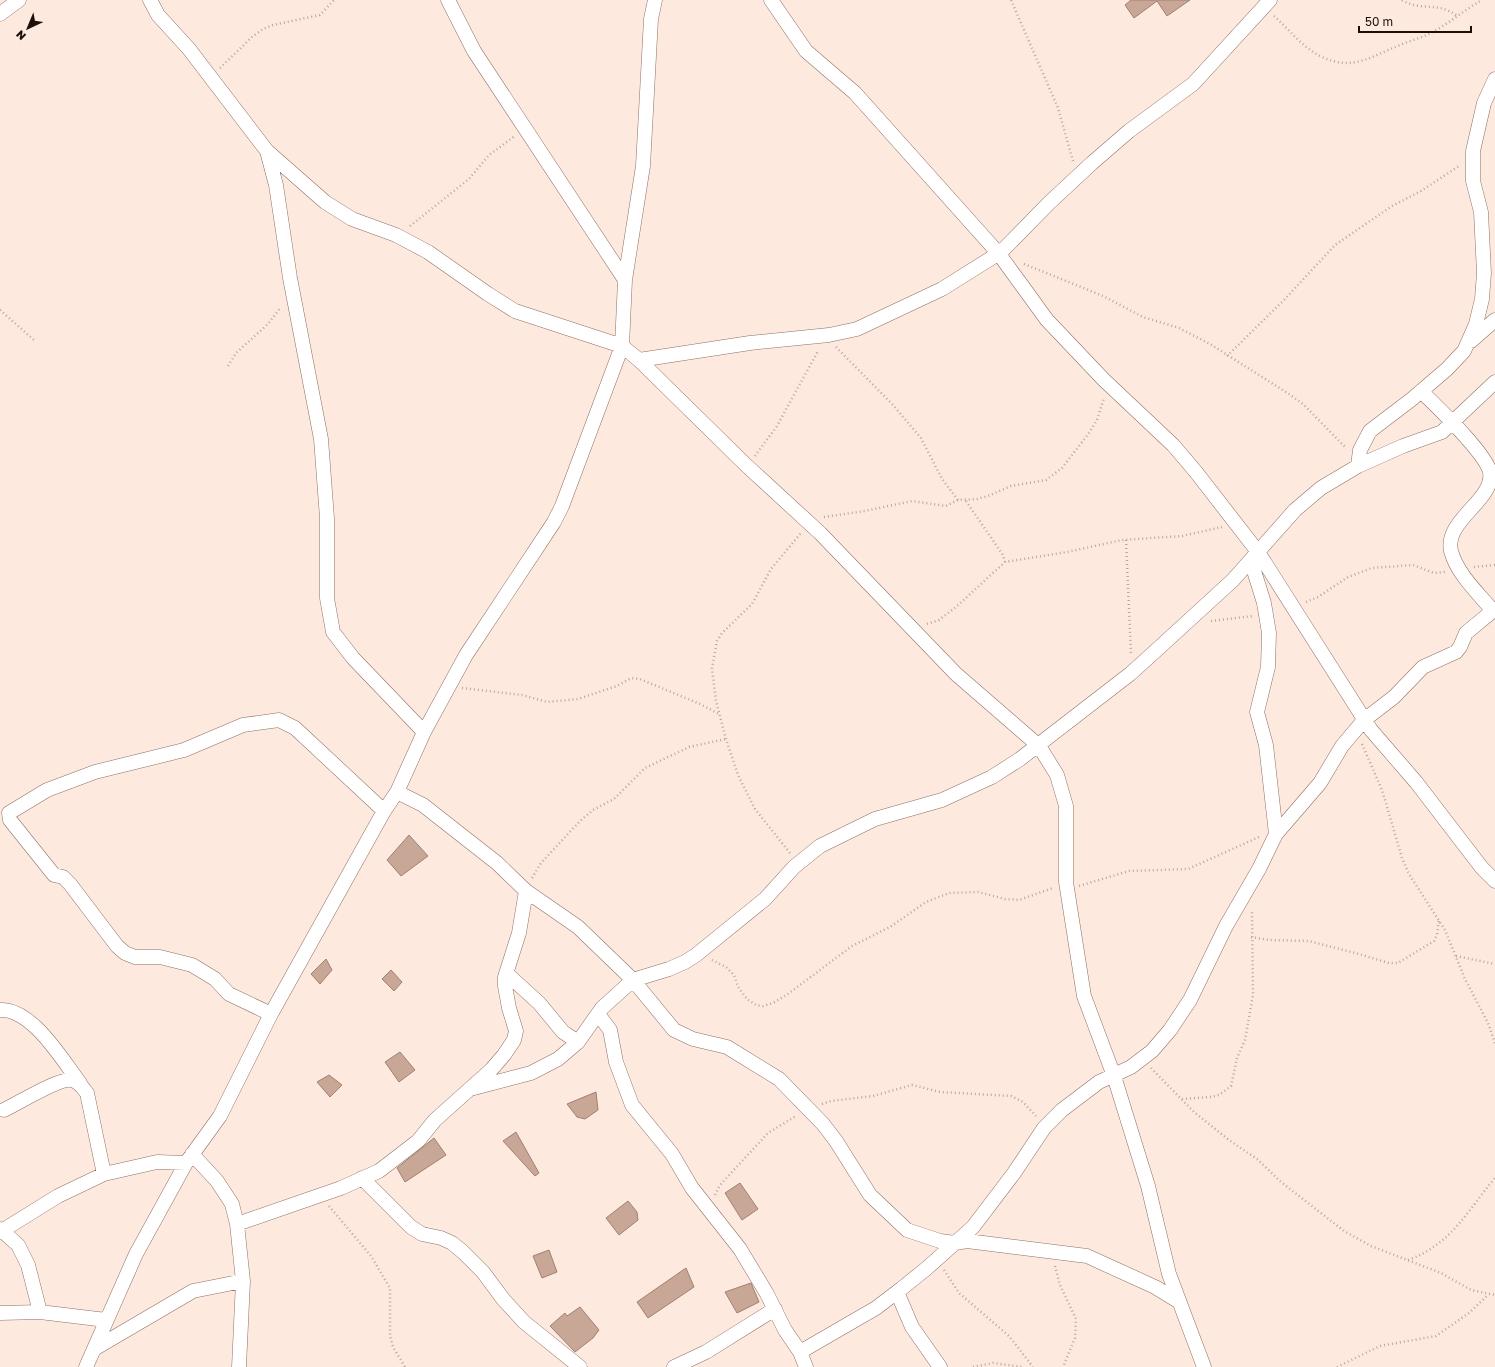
<svg xmlns="http://www.w3.org/2000/svg" width="1495" height="1367" viewBox="0 0 1495 1367" font-family="'Golos Text',sans-serif">
  <rect width="100%" height="100%" fill="#fee9df"/>
  <path fill="#c8a797" stroke="#a08072" d="M1131,0H1190L1167,16L1157,1L1134,18L1125,5Z
    M409,835L428,856L401,876L387,860Z
    M326,959L332,970L320,984L311,974Z
    M391,970L402,982L394,991L382,979Z
    M400,1052L415,1070L399,1082L385,1062Z
    M329,1075L342,1085L330,1097L317,1082Z
    M596,1092L598,1110L585,1119L577,1117L567,1104Z
    M516,1132L539,1173L535,1176L503,1141Z
    M434,1138L446,1155L405,1182L397,1168Z
    M740,1183L758,1209L742,1220L725,1193Z
    M628,1201L637,1212L638,1220L619,1235L606,1218Z
    M549,1250L557,1272L542,1278L533,1256Z
    M686,1268L694,1287L648,1318L637,1302Z
    M751,1283L759,1302L737,1313L725,1292Z
    M580,1307L599,1330L593,1338L575,1352L550,1326L565,1313L567,1316Z"/>
  <g fill="none" stroke-linecap="round" stroke-linejoin="round">
    <defs>
      <path id="street" d="M150,0L158,15L189,49L267,151L325,202L352,219L396,235L428,252L488,294L515,311L622,346L639,360L747,466L820,533L956,674L1039,746L1057,775L1066,806V882L1084,996L1114,1076L1148,1186L1169,1274L1204,1367
        M448,0L474,51L625,280
        M771,0L806,51L855,93L999,254L1047,320L1104,380L1173,445L1196,472L1258,552L1371,730L1416,782L1482,868L1495,881
        M0,14L19,0
        M267,151L276,185L290,278L321,439L327,518V598L333,632L353,658L424,732
        M1471,341L1495,320
        M639,360L750,343L829,335L857,329L942,289L1001,252L1049,203L1092,163L1129,131L1193,84L1270,0
        M1421,391C1437,407 1485,452 1490,472C1495,500 1444,520 1451,551C1457,574 1479,594 1493,611
        M1358,466L1360,450L1370,431L1412,399L1447,369L1464,351L1476,324L1482,299L1484,273L1481,212L1473,181V151L1484,103L1495,79
        M1251,561L1264,603L1269,633L1268,667L1257,712L1266,745L1276,834
        M397,792L423,805L497,863L526,891L578,927L633,980L674,1030L693,1039L727,1047L779,1079L823,1124L836,1141L870,1195L907,1230L940,1241L955,1243L967,1241L1087,1256L1155,1287L1178,1301
        M506,973L539,1003L563,1032L578,1042
        M0,1010C32,1008 63,1061 80,1083
        M271,1014L229,994L215,979L192,965L160,957H135L125,953L117,946L70,884L63,877L54,875L10,820L9,813L47,790L95,772L184,750L243,725L279,720L295,728L384,811
        M598,1014L610,1030L616,1062L632,1105L672,1154L692,1188L740,1249L767,1294L785,1330L800,1352L806,1367
        M470,1089L531,1073L558,1059L578,1042L602,1008L633,980L669,969L685,962L696,955L765,899L794,867L820,846L875,819L942,800L992,777L1020,759L1130,674L1150,656L1233,580L1295,510L1321,488L1358,466L1403,446L1442,432L1495,382
        M4,1110C17,1104 59,1078 71,1080C79,1081 82,1087 87,1093L104,1174
        M192,1154L217,1181L232,1204L237,1224L243,1281L239,1367
        M362,1178L411,1227L422,1234L441,1238L452,1243L463,1252L483,1272L503,1299L524,1322L580,1367
        M237,1224L341,1188L379,1171L418,1141L435,1120L491,1070L504,1055L514,1040L516,1031L509,1008L505,986V977L519,933L526,891
        M0,1229L18,1245L28,1265L40,1312
        M0,1232L58,1196L104,1174L157,1162L186,1163
        M897,1292L912,1327L940,1367
        M0,1313L40,1312L106,1320
        M94,1349L193,1291L243,1281
        M800,1352L876,1308L901,1289L927,1268L973,1227L1014,1173L1044,1128L1062,1110L1099,1082L1131,1067L1152,1051L1170,1030L1190,1000L1226,926L1259,869L1276,834L1320,783L1342,746L1364,720L1394,697L1423,667L1456,652L1460,647L1466,633L1495,609
        M86,1367L136,1254L186,1163L220,1116L271,1014L384,811L397,792L424,732L466,655L554,522L562,506L622,346L625,280L643,166L651,19L655,0
        M674,1367L706,1352L775,1309"/>
    </defs>
    <use href="#street" stroke="#8f7062" stroke-width="15"/>
    <path stroke="#b9a79e" stroke-width="2.5" stroke-dasharray="1 3" stroke-linecap="butt" d="M1011,0L1058,108L1073,161
      M1402,0C1421,12 1439,1 1457,16
      M1274,16C1289,29 1302,47 1320,56C1352,72 1370,57 1400,45C1412,40 1425,37 1436,30C1452,21 1466,9 1482,0
      M220,68L252,37L263,29L273,25L320,15L334,0
      M410,226L469,179L489,155L515,136
      M1024,264L1103,296L1143,317L1179,328L1210,344L1289,394L1303,404L1346,448
      M0,310L34,340
      M836,347L893,405L921,438L942,479L958,500
      M1227,356L1284,300L1335,245L1392,206L1421,191L1459,166
      M228,366L236,353L268,324L281,307
      M755,456L777,426L818,351
      M966,501L1003,555L1005,562
      M824,517L865,511L912,501L946,506L958,500L977,499L988,496L1011,486L1046,480L1062,468L1089,433L1097,420L1104,398
      M1126,540L1131,654
      M1474,567L1495,565
      M1306,602L1318,597L1348,577L1372,568L1413,565L1434,573L1445,572
      M1211,621L1253,616
      M927,624L939,620L956,607L1005,562L1067,552L1122,540L1182,536L1222,527
      M462,688L522,695L547,702L557,701L578,699L617,686L631,678L640,679L700,704L719,714
      M1362,744L1382,790L1402,858L1409,874L1445,930L1465,979L1488,1023L1495,1043
      M790,853L755,809L738,775L726,739L716,701L712,668L717,641L722,633L752,604L771,569L801,533
      M532,878L541,863L580,821L593,810L614,799L645,768L689,747L726,739
      M1079,886L1129,871L1188,869L1259,837
      M1251,937L1269,940L1309,941L1359,954L1389,963H1398L1434,941L1437,935L1439,919
      M1456,956L1495,964
      M712,960L726,967L734,975L738,987L747,999L756,1005L763,1006L773,1003L788,994L852,946L890,927L926,902L949,893L978,892L1005,899L1019,900L1053,888
      M1151,1068L1194,1112L1229,1140L1257,1159L1281,1182L1344,1231L1371,1246L1441,1273L1471,1290L1495,1295
      M1182,1099L1211,1097L1219,1095L1231,1086L1237,1058L1245,1040L1253,995L1252,911
      M822,1104L831,1101L873,1096L912,1085L940,1092L1011,1096L1023,1102L1036,1116
      M715,1195L720,1185L768,1133L796,1116
      M329,1206L371,1256L390,1288V1336L393,1347L405,1367
      M1408,1260C1452,1244 1467,1211 1495,1178
      M1055,1266L1060,1285L1076,1319L1075,1338L1063,1367
      M944,1270L959,1293L1009,1336L1033,1367
      M973,1367L993,1363L1023,1367
      M1337,1367L1380,1346L1436,1336L1469,1313L1488,1295"/>
    <use href="#street" stroke="#fff" stroke-width="14"/>
  </g>
  <g transform="translate(28 28) rotate(224)" stroke="#fee9df" stroke-width="3" paint-order="stroke">
  <path d="M0-3L7 15L0 10L-7 15Z" fill="#1b0f0a"/>
  <text y="-6" font-size="11" font-weight="bold" text-anchor="middle" fill="#1b0f0a">N</text>
  </g>
  <path d="M1359 26v6h112v-6" fill="none" stroke="#1b0f0a" stroke-width="2"/>
  <text x="1365" y="26" font-size="12" fill="#1b0f0a" stroke="#fee9df" stroke-width="3" paint-order="stroke">50 m</text>
</svg>
